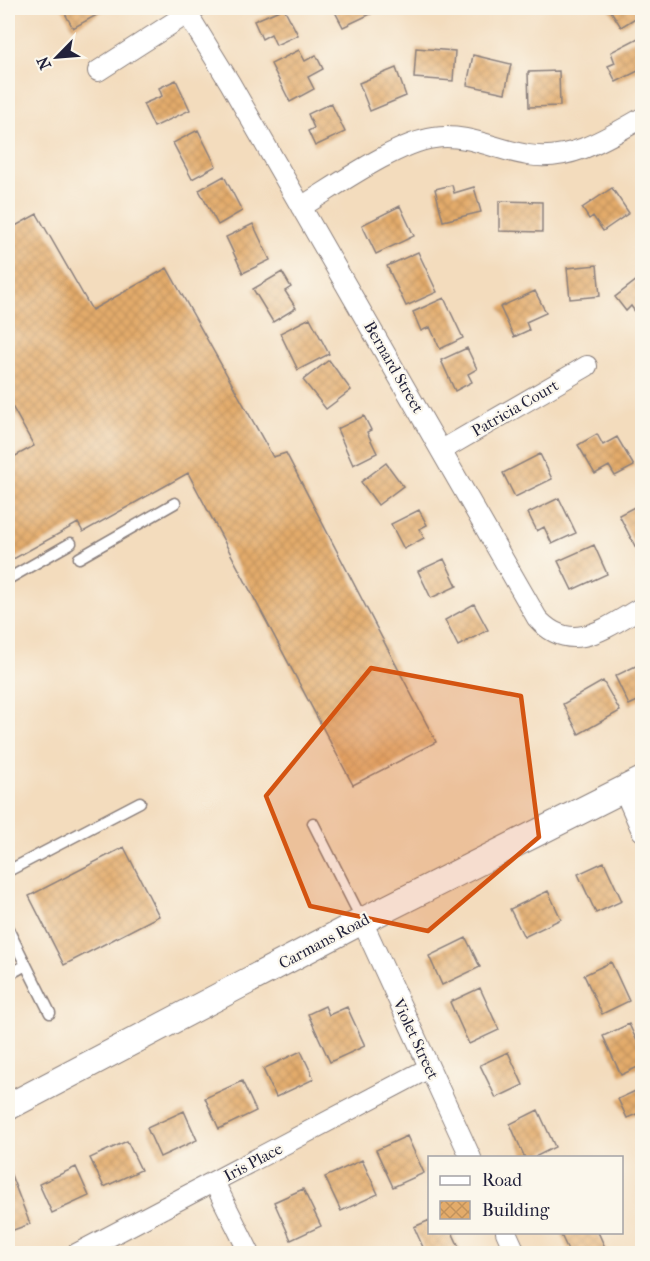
<svg xmlns="http://www.w3.org/2000/svg" width="650" height="1261" viewBox="0 0 650 1261" font-family="'IM FELL French Canon',serif">
  <defs>
    <pattern id="building-cross-hatch" width="8" height="8" patternUnits="userSpaceOnUse" patternTransform="scale(1.5)"><rect width="8" height="8" fill="#e3ab6a"/><path d="M0 0l8 8M0 8l8-8" fill="none" stroke="#c2935d"/></pattern>
  </defs>
  <rect width="100%" height="100%" fill="#fbf7ec"/>
  <filter id="ink" filterUnits="userSpaceOnUse"><feTurbulence type="fractalNoise" baseFrequency=".0167" numOctaves="2"/><feDisplacementMap in="SourceGraphic" scale="12" xChannelSelector="R" yChannelSelector="G"/><feConvolveMatrix kernelMatrix="1 2 1 2 8 2 1 2 1" color-interpolation-filters="sRGB"/></filter>
  <filter id="wash" filterUnits="userSpaceOnUse"><feTurbulence type="fractalNoise" baseFrequency=".008" numOctaves="4" result="noise"/><feDisplacementMap in="SourceGraphic" scale="24" xChannelSelector="R" yChannelSelector="G"/><feGaussianBlur stdDeviation="1.35" result="paint"/><feColorMatrix in="noise" values="0 0 0 0 0 0 0 0 0 0 0 0 0 0 0 0 0 1.4 0 .05"/><feComposite in="paint" operator="in"/></filter>
  <g filter="url(#wash)">
    <rect width="100%" height="100%" fill="#f3dcbd"/>
    <g id="blocks">
      <path fill="url(#building-cross-hatch)" d="M62,8H103L104,11L73,28Z
        M284,8L298,35L276,45L271,34L262,39L254,21Z
        M333,8H375L377,11L343,27Z
        M609,8H639L642,14L621,27Z
        M642,36V69L616,82L608,66L615,63L611,52Z
        M416,48L455,51L453,81L414,78Z
        M299,50L305,61L316,55L323,69L308,77L314,89L290,102L271,64Z
        M473,55L511,64L505,93L467,85Z
        M396,68L406,96L370,111L359,83Z
        M559,71L560,106L529,107L528,72Z
        M176,80L190,110L154,127L143,104L162,96L159,88Z
        M331,103L345,132L315,146L308,131L314,128L308,114Z
        M198,130L216,166L192,179L173,143Z
        M224,176L242,211L218,225L199,190Z
        M452,185L454,193L474,187L481,212L443,221L435,189Z
        M612,188L629,213L603,231L593,216L589,219L582,208Z
        M499,201L542,202V232L499,231Z
        M400,206L414,236L376,254L362,225Z
        M37,214L92,310L167,268L273,457L286,453L436,742L353,785L188,473L83,532L78,523L8,562V460L34,446L8,399V225L10,229Z
        M253,224L270,260L243,273L226,237Z
        M418,252L437,292L406,306L387,266Z
        M597,265L600,296L570,299L567,268Z
        M282,272L291,287L285,291L296,308L273,322L253,289Z
        M641,277L642,279V321L631,306L626,311L615,297Z
        M535,291L546,313L526,322L529,330L514,337L500,307Z
        M444,298L463,338L440,349L430,327L421,331L413,312Z
        M310,318L329,354L298,370L280,333Z
        M467,348L477,369L468,374L472,382L455,391L441,360Z
        M329,360L351,390L326,409L303,380Z
        M364,416L371,430L367,432L377,453L353,465L337,429Z
        M597,434L603,445L617,437L634,466L615,476L609,466L595,474L578,445Z
        M540,454L552,479L515,497L503,473Z
        M386,463L403,486L378,505L361,482Z
        M559,498L576,533L552,544L544,527L537,531L528,513Z
        M642,503V545L636,548L619,515Z
        M419,510L427,525L419,529L424,538L404,549L391,524Z
        M594,545L607,574L572,590L558,561Z
        M444,559L457,586L431,598L418,571Z
        M474,604L488,630L458,646L445,620Z
        M642,663V699L629,705L615,676Z
        M603,681L620,711L579,734L563,704Z
        M124,847L159,916L64,965L29,896Z
        M604,862L622,901L596,913L578,874Z
        M548,891L561,919L524,937L510,909Z
        M466,938L480,967L442,985L429,956Z
        M611,962L629,1001L602,1014L584,975Z
        M480,988L499,1030L469,1044L450,1002Z
        M325,1006L329,1015L347,1007L365,1046L330,1062L308,1014Z
        M629,1024L642,1052V1065L621,1075L603,1036Z
        M301,1051L314,1079L276,1097L263,1069Z
        M508,1052L523,1085L496,1098L480,1065Z
        M242,1081L256,1111L219,1129L205,1098Z
        M642,1088V1121L639,1113L627,1118L618,1099Z
        M538,1110L555,1147L533,1158H525L510,1124Z
        M184,1111L197,1140L160,1157L147,1128Z
        M407,1136L424,1173L393,1187L376,1150Z
        M127,1141L141,1170L104,1187L90,1158Z
        M362,1160L378,1194L341,1211L325,1177Z
        M76,1167L89,1196L52,1213L39,1184Z
        M11,1175L30,1224L8,1232V1176Z
        M303,1189L321,1226L291,1240L274,1202Z
        M430,1220V1232H452L461,1251L456,1254H426L414,1227Z
        M565,1232H598L608,1254H570L561,1235Z"/>
    </g>
  </g>
  <g filter="url(#ink)">
    <use href="#blocks" fill-opacity="0" stroke="#8a7f7c" stroke-width="1.5"/>
    <g fill="none" stroke-linecap="round" stroke-linejoin="round">
      <defs>
        <path id="service" d="M79,558L175,503
          M8,579L71,543
          M313,823L362,920
          M8,871L140,802
          M8,929L50,1013
          M8,975L26,965"/>
        <path id="minor" d="M187,13L230,83L537,618C571,657 607,627 642,607
          M98,71L196,8
          M301,207C336,186 396,143 434,138C468,133 496,150 528,155C570,162 607,138 642,118
          M442,450L587,366
          M624,790L642,831
          M362,921L471,1158
          M214,1182L250,1254
          M506,1232L516,1254
          M76,1254L429,1068"/>
        <path id="tertiary" d="M8,1107L362,921L642,780"/>
      </defs>
      <use href="#service" stroke="#8a7f7c" stroke-width="13"/>
      <use href="#minor" stroke="#8a7f7c" stroke-width="22"/>
      <use href="#tertiary" stroke="#8a7f7c" stroke-width="28"/>
      <use href="#service" stroke="#fff" stroke-width="10"/>
      <use href="#minor" stroke="#fff" stroke-width="20"/>
      <use href="#tertiary" stroke="#fff" stroke-width="26"/>
    </g>
  </g>
  <path fill="#d45411" fill-opacity="0.2" stroke="#d45411" stroke-width="4.5" stroke-linejoin="round" d="M371,668L521,696L539,837L428,931L310,906L266,796Z"/>
  <g text-anchor="middle" dominant-baseline="central" stroke-width="4.5" stroke-linejoin="round" paint-order="stroke">
    <g font-size="16" fill="#22223b" stroke="#fbf7ec">
      <text transform="translate(394 367) rotate(60)">Bernard Street</text>
      <text transform="translate(515 408) rotate(-30)">Patricia Court</text>
      <text transform="translate(324 941) rotate(-28)">Carmans Road</text>
      <text transform="translate(416 1039) rotate(65)">Violet Street</text>
      <text transform="translate(253 1162) rotate(-28)">Iris Place</text>
    </g>
  </g>
  <rect width="650" height="1261" fill="none" stroke="#fbf7ec" stroke-width="30"/>
  <rect x="428" y="1156" width="195" height="78" fill="#fbf7ec" stroke="#a4a2a5" stroke-width="1.5"/>
  <rect x="440" y="1176" width="30" height="9" fill="#ffffff" stroke="#a4a2a5" stroke-width="1.5"/>
  <text x="482" y="1186" font-size="18" fill="#22223b">Road</text>
  <rect x="440" y="1201" width="30" height="18" fill="url(#building-cross-hatch)" stroke="#a4a2a5" stroke-width="1.5"/>
  <text x="482" y="1216" font-size="18" fill="#22223b">Building</text>
  <g transform="translate(57 57) rotate(245)" stroke="#fbf7ec" stroke-width="4.5" paint-order="stroke">
  <path d="M0-4.5L10 22L0 15L-10 22Z" fill="#22223b"/>
  <text y="-9" font-size="16" font-weight="bold" text-anchor="middle" fill="#22223b">N</text>
  </g>
</svg>
